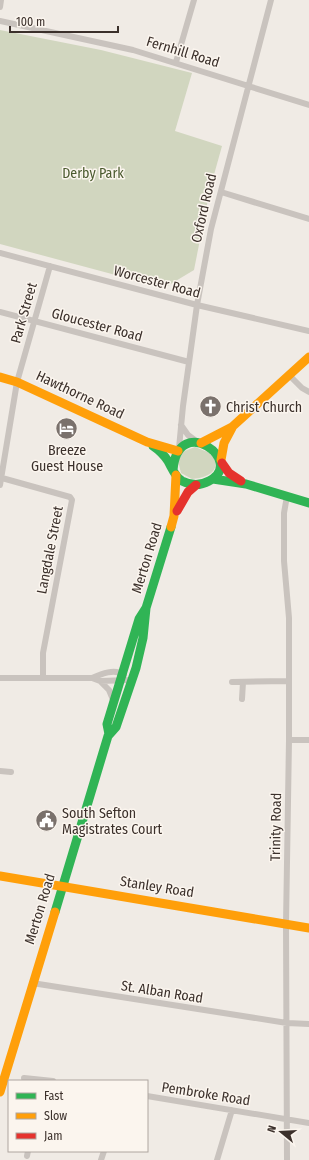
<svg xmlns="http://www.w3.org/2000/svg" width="309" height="1160" viewBox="0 0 309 1160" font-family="'Fira Sans Condensed',sans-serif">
  <rect width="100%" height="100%" fill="#f0ebe5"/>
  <path fill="#d1d6bf" d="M0,30L101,50L192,73L175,131L222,146L210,189L194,270L164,288L0,244Z
    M195,447L210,453V455H213C222,472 206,478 192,479L181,473L178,461L182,452Z"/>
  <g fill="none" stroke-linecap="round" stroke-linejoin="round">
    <path stroke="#c9c3be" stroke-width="6" d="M0,7L1,0
      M0,21L133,50L309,105
      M176,62L194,0
      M221,192L309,219
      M0,253L197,305L309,331
      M0,312L189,362
      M289,375L302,388L309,392
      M181,425L188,435L196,441
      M179,448L183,406L197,305L211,229L271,0
      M2,478L70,497L72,500L43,653V678
      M0,485L17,382L50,266
      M0,678H92L100,681L130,680
      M92,678C101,674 115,668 124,675
      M100,681L109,690L114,702
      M232,682L288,681
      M242,699L243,682
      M289,740H309
      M0,771L11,772
      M32,983L287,1023L309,1024
      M24,1078L53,1081
      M147,1096L309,1123
      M27,1156L28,1151
      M101,1160L104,1151
      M217,1160L232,1110
      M287,1160L286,924L289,740V618L284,561V513L287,496"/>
    <path stroke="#30b455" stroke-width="9" d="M153,446C159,450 164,455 168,461C172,468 175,477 182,481C190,485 200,486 209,481C247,462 178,411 173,470
      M213,479L246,484L309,503
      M109,734L107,724L139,619L146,608L171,527
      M55,912L108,736L116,727L136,668L143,638L146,608"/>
    <path stroke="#ff9f0a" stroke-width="9" d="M0,377L17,382L147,442L178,451
      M201,443L232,427L309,357
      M221,460L224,443L232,428
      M171,527L174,516L176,475
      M0,876L309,928
      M0,1092L55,912"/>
    <path stroke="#e5322d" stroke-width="9" d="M222,463L229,473L241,481
      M177,511L188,492L196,485"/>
  </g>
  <defs>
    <symbol id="church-disc" viewBox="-11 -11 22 22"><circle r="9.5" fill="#7a716c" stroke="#fbf5ee"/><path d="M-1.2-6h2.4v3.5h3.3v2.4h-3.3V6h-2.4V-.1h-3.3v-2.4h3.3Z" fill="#fff"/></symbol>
    <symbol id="hotel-disc" viewBox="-11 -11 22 22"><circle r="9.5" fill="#7a716c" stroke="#fbf5ee"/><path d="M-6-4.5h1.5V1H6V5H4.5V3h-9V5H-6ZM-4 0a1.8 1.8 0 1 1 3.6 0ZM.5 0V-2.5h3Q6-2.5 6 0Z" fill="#fff"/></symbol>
    <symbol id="civic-disc" viewBox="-11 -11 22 22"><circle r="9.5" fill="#7a716c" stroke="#fbf5ee"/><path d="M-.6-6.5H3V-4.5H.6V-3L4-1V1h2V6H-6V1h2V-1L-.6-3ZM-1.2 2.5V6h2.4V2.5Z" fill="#fff"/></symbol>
  </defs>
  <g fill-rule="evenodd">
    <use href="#church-disc" x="198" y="394" width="25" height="25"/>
    <use href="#hotel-disc" x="54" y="416" width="25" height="25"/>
    <use href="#civic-disc" x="34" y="808" width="25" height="25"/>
  </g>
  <g text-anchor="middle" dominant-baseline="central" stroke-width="3" stroke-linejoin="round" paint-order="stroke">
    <g font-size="14" fill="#3b302b" stroke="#fbf5ee">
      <text transform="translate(183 52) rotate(17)">Fernhill Road</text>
      <text transform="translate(204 208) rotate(-77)">Oxford Road</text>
      <text transform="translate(157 282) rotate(15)">Worcester Road</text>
      <text transform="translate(24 313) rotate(-74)">Park Street</text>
      <text transform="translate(97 325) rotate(15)">Gloucester Road</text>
      <text transform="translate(80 395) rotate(25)">Hawthorne Road</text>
      <text transform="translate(50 550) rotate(-79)">Langdale Street</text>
      <text transform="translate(147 558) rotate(-73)">Merton Road</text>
      <text transform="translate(276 827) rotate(-89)">Trinity Road</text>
      <text transform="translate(157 887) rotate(9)">Stanley Road</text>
      <text transform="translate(40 909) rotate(-73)">Merton Road</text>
      <text transform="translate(162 992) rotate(9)">St. Alban Road</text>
      <text transform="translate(206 1094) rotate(9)">Pembroke Road</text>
    </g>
    <g font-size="14" fill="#4a5a2e" stroke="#fbf5ee">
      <text x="93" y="173">Derby Park</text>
    </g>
    <g font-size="14" fill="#3b302b" stroke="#fbf5ee" text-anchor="start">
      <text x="226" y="407">Christ Church</text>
      <text x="67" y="450" text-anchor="middle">Breeze<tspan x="67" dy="16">Guest House</tspan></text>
      <text x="62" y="813">South Sefton<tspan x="62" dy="16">Magistrates Court</tspan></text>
    </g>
  </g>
  <rect x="8" y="1080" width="140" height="72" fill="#fbf5ee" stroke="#aea6a0"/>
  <rect x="16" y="1093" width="20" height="6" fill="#30b455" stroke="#aea6a0"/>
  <text x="44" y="1100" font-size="12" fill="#3b302b">Fast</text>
  <rect x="16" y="1113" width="20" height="6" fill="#ff9f0a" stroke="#aea6a0"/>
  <text x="44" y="1120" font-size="12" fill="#3b302b">Slow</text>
  <rect x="16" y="1133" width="20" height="6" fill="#e5322d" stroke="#aea6a0"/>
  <text x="44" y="1140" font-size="12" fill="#3b302b">Jam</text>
  <g transform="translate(281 1132) rotate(288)" stroke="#fbf5ee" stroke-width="3" paint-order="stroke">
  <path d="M0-3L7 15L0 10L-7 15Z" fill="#3b302b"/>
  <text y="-6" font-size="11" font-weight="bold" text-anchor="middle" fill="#3b302b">N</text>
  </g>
  <path d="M10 26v6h108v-6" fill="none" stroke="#3b302b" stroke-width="2"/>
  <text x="16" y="26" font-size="12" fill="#3b302b" stroke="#fbf5ee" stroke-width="3" paint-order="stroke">100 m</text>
</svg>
